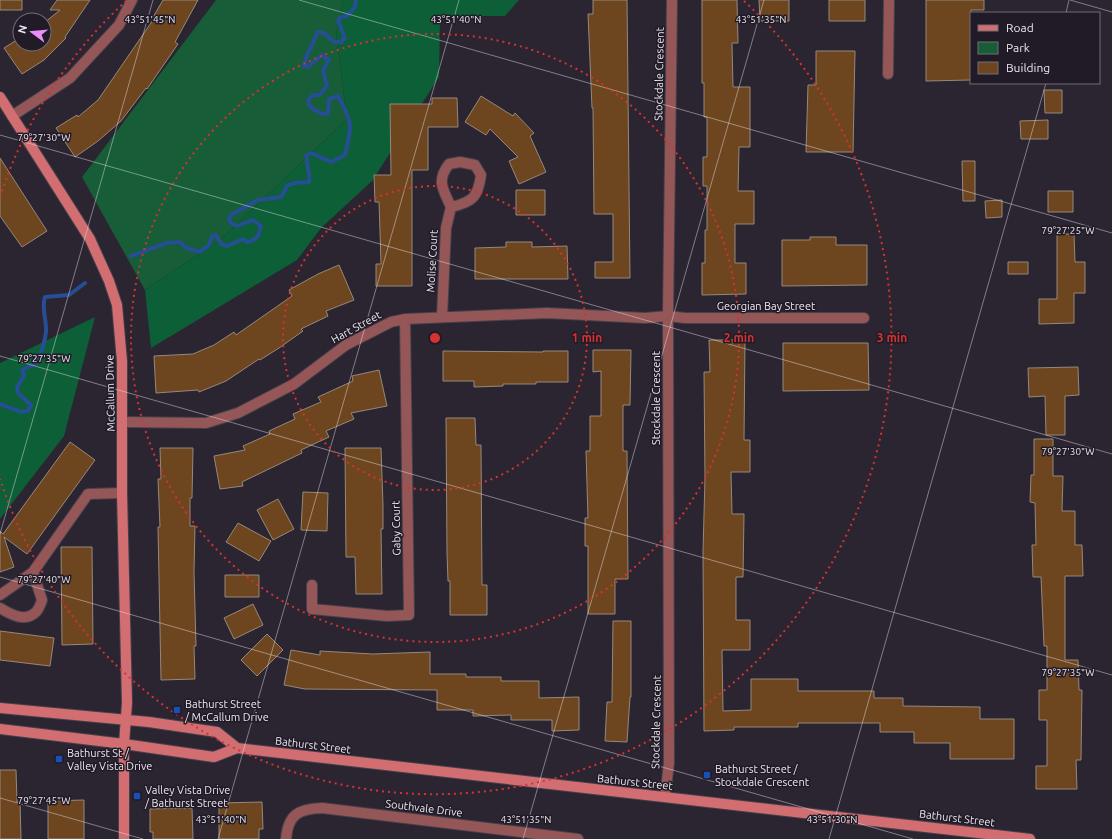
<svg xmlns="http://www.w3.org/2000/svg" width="1112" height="839" viewBox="0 0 1112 839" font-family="Ubuntu,sans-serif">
  <rect width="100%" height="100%" fill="#2b2531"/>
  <path fill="#175d37" d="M216,0H343L336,34L347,119L219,241L145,290L82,177Z"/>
  <path fill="#0c5f36" d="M343,0H519L505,16H440L439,77L372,181L321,228L297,260L151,348L145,290L219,241L347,119L336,34Z
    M95,317L64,436L0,519V363Z"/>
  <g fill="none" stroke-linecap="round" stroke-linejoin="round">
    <path stroke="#254e95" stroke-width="4" d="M131,256L167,243L180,242L186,248L200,252L209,245L212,236L216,235L221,244L227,246L243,239L247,242C257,241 259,235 261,226L253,220L237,226L231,223L229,219L231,215L258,200L281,197L287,186L294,183L309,182C311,172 305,164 307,155L311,153L331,162L345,155C352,125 353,124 338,96L329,99L328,113L322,114L310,107L308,100L313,95H319L327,86L323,70L329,60L322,55L308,67L304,66C306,53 314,44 317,32L324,33L334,42H341L345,38L338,20L341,17L347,16L355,7L356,0
      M0,404L21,412L28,411L31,405L18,393L17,387L24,376L22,370L37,363C41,353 45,342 46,332C47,320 41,309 45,297L69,295L85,283"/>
  </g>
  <path fill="#6d461f" stroke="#96887c" d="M0,0H22V10H0Z
    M57,0H90L65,37L66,38L44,60L22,74L4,48L20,38V44H44V23L60,10H50Z
    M163,0H198L175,42L178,44L147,89L146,88L121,121L98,141L75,157L56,128L77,115L78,117L98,100L153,20L152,19Z
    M593,0H627L630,278H595V262H613V214H594L593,108H592L588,14H593Z
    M702,0H737L738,43H732L733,87H750V147H739L738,191H754V224H735V263H746V294L702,295V263H705V230H707V186H703V157H707V117H704V83H702Z
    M759,0H789V21H760Z
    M829,0H865V21H829Z
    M926,0H984V10H971V80L926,81Z
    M816,51H855L853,152H806L808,85H816Z
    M1044,90H1062V113H1045Z
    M481,96L513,116L515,113L534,133L530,136L546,172L519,184L509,161L518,157L490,129L486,135L465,122Z
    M432,98H457L458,127H428V170H412V286H376V264H381L380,231L379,202H375L374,175H391L390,104H432Z
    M1048,120V139H1021L1020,121Z
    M0,158L47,231L22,247L0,216Z
    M962,161H975V201H963Z
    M516,190H545V215H516Z
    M1048,191H1073V212H1048Z
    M1002,200V217L986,218L985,201Z
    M1057,234H1074L1075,262H1085V293H1074V323L1039,324V299H1057Z
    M810,237H836V245H867V285L782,286V240H810Z
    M506,242H532V247L567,246L568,279H475V248L506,247Z
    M1008,262H1028V274H1008Z
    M339,265L354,300L326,311L328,316L301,329L303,331L279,348L260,360L259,359L226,381L199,392L198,390L156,393L154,356L193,354L214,345L234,332L236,335L292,296L289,290L318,274Z
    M709,340H745L744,440H750V472H731L732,514H744L743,577H736V620H750V650H722L723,711L751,710V679H798V691H874V698H903V706L980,707V719H1014V759H950V743H914V732H880V723H798V727H734V730L704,731L703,552L705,478L704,372H710Z
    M783,343H868L869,390L783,391Z
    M593,350H631L630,405H623V451H627L628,579H615V614H588V546H585V518H588L586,451H590V416H601V371L593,372Z
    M443,351L543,352V351H568V382H536V384H503V386L474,387V381H443Z
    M1078,367L1079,395L1065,396V435H1046L1045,396L1029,397L1028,368Z
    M379,370L387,406L351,413L354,419L326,431L329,437L301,450L302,453L242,482L243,486L220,489L214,456L245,450L243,446L270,434L269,431L295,419L293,414L321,402L318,397L353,381L352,376Z
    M446,418H475L476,445H481L482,585H487V615H450V581H448L447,553Z
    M1034,439H1053V476H1063L1062,511H1075V545H1082L1083,576H1065V660H1078L1079,690H1082L1081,760H1076L1077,789H1036V766H1047V720H1039V690H1047V646H1044L1041,577H1033L1032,545H1036L1035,503L1030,502L1031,475H1034Z
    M70,442L95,460L27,554L4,537L14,567L0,572V531L3,534Z
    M160,448H193L192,498H190V526H195L194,572L196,646H194L195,679L161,680L158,527H160L158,479H161Z
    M345,448H381L383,505V529H381L382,594H356L355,557H346Z
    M303,492L328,493L327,531L301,530Z
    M278,499L294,529L273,540L257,510Z
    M238,523L271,541L259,561L226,542Z
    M61,547H92L93,644L62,645Z
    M225,575H259V597H225Z
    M253,604L263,625L234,639L224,618Z
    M613,621H631V697H630L627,742L605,741L607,702H612Z
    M0,631L54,638L50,666L0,660Z
    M267,634L283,650L257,676L241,660Z
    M291,650L320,655V651L373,654L430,652V674H466V677H501V681H539V698L579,697V730L552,731V720H511V715L473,716V710H437V690L305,689L284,685Z
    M0,770H16L17,802H20L21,839H0Z
    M84,800V839H48V801Z
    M262,802L263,829H259V839H219V803Z
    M192,808L193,839H153V832H150V809Z"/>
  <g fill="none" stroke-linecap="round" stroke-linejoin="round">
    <defs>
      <path id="street" d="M888,74L889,0
        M12,116L70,78L119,25L132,0
        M442,317L446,228L451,207C473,202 478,197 481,175L475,165L460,162L449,164C436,181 443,189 451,207
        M123,422L206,423L238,413L294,384L346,345L391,322L405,319L547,313L645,318L668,316L685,318H864
        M312,585V609L387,616L409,615L405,319
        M0,595L33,572L88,494L122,493
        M0,608C10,614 25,623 36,612C39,609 41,603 42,600L33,572
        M665,797L669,763L668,316L672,0
        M286,839C288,814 299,809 322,808L578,839"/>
      <path id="secondary" d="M0,97L90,239L109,281L117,305L122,361V493L127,703L124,744V839
        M0,708L149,722L217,732L237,748
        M0,729L124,744L214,757L237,748L1030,839"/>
    </defs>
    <use href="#street" stroke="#46404c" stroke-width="12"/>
    <use href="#secondary" stroke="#46404c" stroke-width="12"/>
    <use href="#street" stroke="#955657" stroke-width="10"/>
    <use href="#secondary" stroke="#d26e71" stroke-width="10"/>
  </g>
  <path fill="none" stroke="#ebe7ef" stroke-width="1" stroke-opacity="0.45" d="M299,0L1112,233M1070,0L1112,12M1066,13L1069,0M0,135L1112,454M0,356L1112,675M0,534L153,0M0,577L913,839M0,798L143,839M218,839L459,0M523,839L764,0M829,839L1046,83"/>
  <g fill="none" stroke="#d73232" stroke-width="2" stroke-dasharray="2 4">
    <circle cx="435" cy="338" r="152"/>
    <circle cx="435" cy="338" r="304"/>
    <path d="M0 197A457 457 0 0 1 126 1M744 1A457 457 0 1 1 0 479"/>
  </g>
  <g fill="#1a4fb4" stroke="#211b27" stroke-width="1.5">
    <rect x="173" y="706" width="8" height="8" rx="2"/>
    <rect x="55" y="755" width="8" height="8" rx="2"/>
    <rect x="703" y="771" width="8" height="8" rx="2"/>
    <rect x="133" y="792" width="8" height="8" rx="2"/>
  </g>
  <g text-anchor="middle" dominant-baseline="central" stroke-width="3" stroke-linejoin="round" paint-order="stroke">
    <g font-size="11" fill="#ebe7ef" stroke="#211b27">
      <text transform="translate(659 74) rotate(-89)">Stockdale Crescent</text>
      <text transform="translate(432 261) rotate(-87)">Molise Court</text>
      <text x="766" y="306">Georgian Bay Street</text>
      <text transform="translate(356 327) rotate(-29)">Hart Street</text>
      <text transform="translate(110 393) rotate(-91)">McCallum Drive</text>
      <text transform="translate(656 398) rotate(-90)">Stockdale Crescent</text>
      <text transform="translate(396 528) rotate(-91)">Gaby Court</text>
      <text transform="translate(656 722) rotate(-89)">Stockdale Crescent</text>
      <text transform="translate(313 745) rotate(7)">Bathurst Street</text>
      <text transform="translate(635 782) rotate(6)">Bathurst Street</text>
      <text transform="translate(424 808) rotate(7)">Southvale Drive</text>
      <text transform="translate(957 818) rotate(7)">Bathurst Street</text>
    </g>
    <g font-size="11" fill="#ebe7ef" stroke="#211b27" text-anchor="start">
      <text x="185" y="704">Bathurst Street<tspan x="185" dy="13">/ McCallum Drive</tspan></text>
      <text x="67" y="753">Bathurst St /<tspan x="67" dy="13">Valley Vista Drive</tspan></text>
      <text x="715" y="769">Bathurst Street /<tspan x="715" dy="13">Stockdale Crescent</tspan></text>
      <text x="145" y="790">Valley Vista Drive<tspan x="145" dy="13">/ Bathurst Street</tspan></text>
    </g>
  </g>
  <g font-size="10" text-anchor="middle" fill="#ebe7ef" stroke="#211b27" stroke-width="3" stroke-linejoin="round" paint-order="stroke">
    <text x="150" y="23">43°51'45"N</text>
    <text x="456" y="23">43°51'40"N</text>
    <text x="761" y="23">43°51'35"N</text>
    <text x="44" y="141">79°27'30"W</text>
    <text x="1068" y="234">79°27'25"W</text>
    <text x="44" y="362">79°27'35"W</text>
    <text x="1068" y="455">79°27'30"W</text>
    <text x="44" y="583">79°27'40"W</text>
    <text x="1068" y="676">79°27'35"W</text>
    <text x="44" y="804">79°27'45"W</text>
    <text x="221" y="823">43°51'40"N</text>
    <text x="526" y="823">43°51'35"N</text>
    <text x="832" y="823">43°51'30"N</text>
  </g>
  <circle cx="435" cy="338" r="6" fill="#d73232" stroke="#211b27" stroke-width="2"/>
  <g font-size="12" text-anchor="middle" font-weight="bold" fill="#d73232" stroke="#211b27" stroke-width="3" stroke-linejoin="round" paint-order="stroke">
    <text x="587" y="342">1 min</text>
    <text x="739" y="342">2 min</text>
    <text x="892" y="342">3 min</text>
  </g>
  <rect x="970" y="12" width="130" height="72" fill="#211b27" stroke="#726d77"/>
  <rect x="978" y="25" width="20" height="6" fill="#d26e71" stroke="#726d77"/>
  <text x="1006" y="32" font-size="12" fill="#ebe7ef">Road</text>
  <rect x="978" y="42" width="20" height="12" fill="#175d37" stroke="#726d77"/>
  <text x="1006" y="52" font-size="12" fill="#ebe7ef">Park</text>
  <rect x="978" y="62" width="20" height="12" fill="#6d461f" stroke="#726d77"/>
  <text x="1006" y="72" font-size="12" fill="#ebe7ef">Building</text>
  <g transform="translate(32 32) rotate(286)"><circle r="19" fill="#211b27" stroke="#726d77"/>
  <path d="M0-3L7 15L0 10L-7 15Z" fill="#eb8dfb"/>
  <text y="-6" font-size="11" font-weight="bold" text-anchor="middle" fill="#ebe7ef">N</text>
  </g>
</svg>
